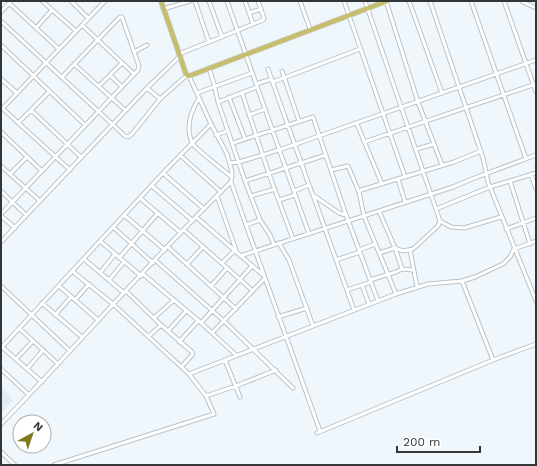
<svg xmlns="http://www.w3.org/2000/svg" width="537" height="466" viewBox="0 0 537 466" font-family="'Work Sans',sans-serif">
  <rect width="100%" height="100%" fill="#eff6fc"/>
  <path fill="#ddebf6" d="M1,386L13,401L7,406L1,414Z"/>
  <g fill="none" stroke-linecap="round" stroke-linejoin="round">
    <defs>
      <path id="minor" d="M42,1L76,31
        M71,1L88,18
        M195,1L209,42L263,20L264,18L258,1
        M209,1L222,37
        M227,1L309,234
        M245,1L253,24
        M300,1L310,29
        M344,1L405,177
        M365,1L440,221L451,227L464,228L501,217
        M386,1L418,102L442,165
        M409,1L442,93
        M430,1L483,158L488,182L536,301
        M471,1L526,159
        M504,1L536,92
        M523,2L536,8
        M9,3L59,49
        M163,9L190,1
        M1,12L11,1
        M249,13L261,9
        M1,21L125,136L128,137L132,134L160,99
        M82,25L134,74
        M36,28L52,10
        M1,45L85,125
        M134,52L147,45
        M179,54L209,42
        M74,64L125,110
        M209,68L214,84L218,102L245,181L260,220L270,235L274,245
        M268,69L309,185L294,191
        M282,71L299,121
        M110,75L122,87
        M189,76L211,124L227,154L232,172L231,182L246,225L320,431
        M1,79L17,93
        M273,82L360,49
        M256,84L272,79
        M99,86L122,63
        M147,88L180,56
        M197,93L252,73
        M242,93L269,174L293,239
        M229,97L245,139
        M199,98C191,111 185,127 192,143C194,147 225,172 232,177
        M218,102L257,87
        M2,108L70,170
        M1,110L105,1
        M31,110L81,157
        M249,115L265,109
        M18,123L49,92
        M357,124L382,184
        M1,132L42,171
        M216,135L228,131
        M364,142L536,84
        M233,143L313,117L345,212L378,301
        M417,149L434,144
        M180,155L221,192
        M230,163L239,162L279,150L536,60
        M1,166L40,201
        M331,170L348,166L359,192L364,216L396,294
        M163,173L204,209
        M10,174L27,157
        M531,174L536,189
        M398,179L405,202
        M245,181L326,155
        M510,181L530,244
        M309,185L313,195L339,213L346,215
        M152,186L193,221
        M1,191L26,215
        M359,192L361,190L454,162L481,151
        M313,195L354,310
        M217,196L237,253
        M251,196L275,189
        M140,198L181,233
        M279,200L295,195
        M436,209L490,187L536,173
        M1,214L138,70L139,66L122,17H120L117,20L62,77
        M124,215L165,250
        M1,216L15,228
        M196,217L263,275
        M246,225L260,220
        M113,227L153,263
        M506,229L536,218
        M184,230L253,291
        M100,241L141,276
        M1,242L147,88L160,99L187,75
        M279,243L289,260L313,326
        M168,247L236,309
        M359,250L375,244
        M410,250L417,287
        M379,253L395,248L403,251L413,249L438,226L440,221
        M240,256L453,187L472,179L536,155
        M119,258L158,213
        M84,259L124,293
        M155,260L224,321L293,388
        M336,260L360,252
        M222,263L234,251
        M187,264L203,247
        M402,269L413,270
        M100,273L115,254
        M143,274L200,322L236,355
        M109,280L124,262
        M370,280L396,272L402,269L395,248L379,211
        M462,281L493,360
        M362,285L369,304
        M1,286L70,351
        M59,286L98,320
        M211,286L227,268
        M347,290L371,282
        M126,291L161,325L192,352L193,354L182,366
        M75,300L89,284
        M42,303L82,337
        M55,315L71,297
        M278,317L307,308
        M154,318L174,300
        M201,323L252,266
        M19,328L58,364
        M168,331L186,311
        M212,333L264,279
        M149,336L161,325
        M179,342L198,321
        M2,347L42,382
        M1,348L163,173L211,124
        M16,359L33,341
        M225,360L240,397
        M1,369L29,395
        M27,369L43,350
        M189,374L396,294L428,284L462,281L475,277L503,264L510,257L514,249L536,241
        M206,396L236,386L276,370
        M1,424C79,344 151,259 231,182
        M317,433L493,360L536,344
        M1,452L15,465
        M54,465L214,414L206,396L189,374L113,304L72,271"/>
      <path id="primary" d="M161,1L186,74L189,76L387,1"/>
    </defs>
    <use href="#minor" stroke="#bbc2c7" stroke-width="5"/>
    <use href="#primary" stroke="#d2d3d3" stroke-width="6"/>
    <use href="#minor" stroke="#fff" stroke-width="3"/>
    <use href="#primary" stroke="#c5be6e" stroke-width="4.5"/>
  </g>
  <rect width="537" height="466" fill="none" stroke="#333638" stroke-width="4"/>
  <g transform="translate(32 434) rotate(40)"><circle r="19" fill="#ffffff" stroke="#adafaf"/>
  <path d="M0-3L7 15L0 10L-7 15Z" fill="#80781d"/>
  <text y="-6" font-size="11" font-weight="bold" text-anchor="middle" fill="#333638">N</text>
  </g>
  <path d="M397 446v6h83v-6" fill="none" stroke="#333638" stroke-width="2"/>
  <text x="403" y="446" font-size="12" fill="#333638" stroke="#ffffff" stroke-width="3" paint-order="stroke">200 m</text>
</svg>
